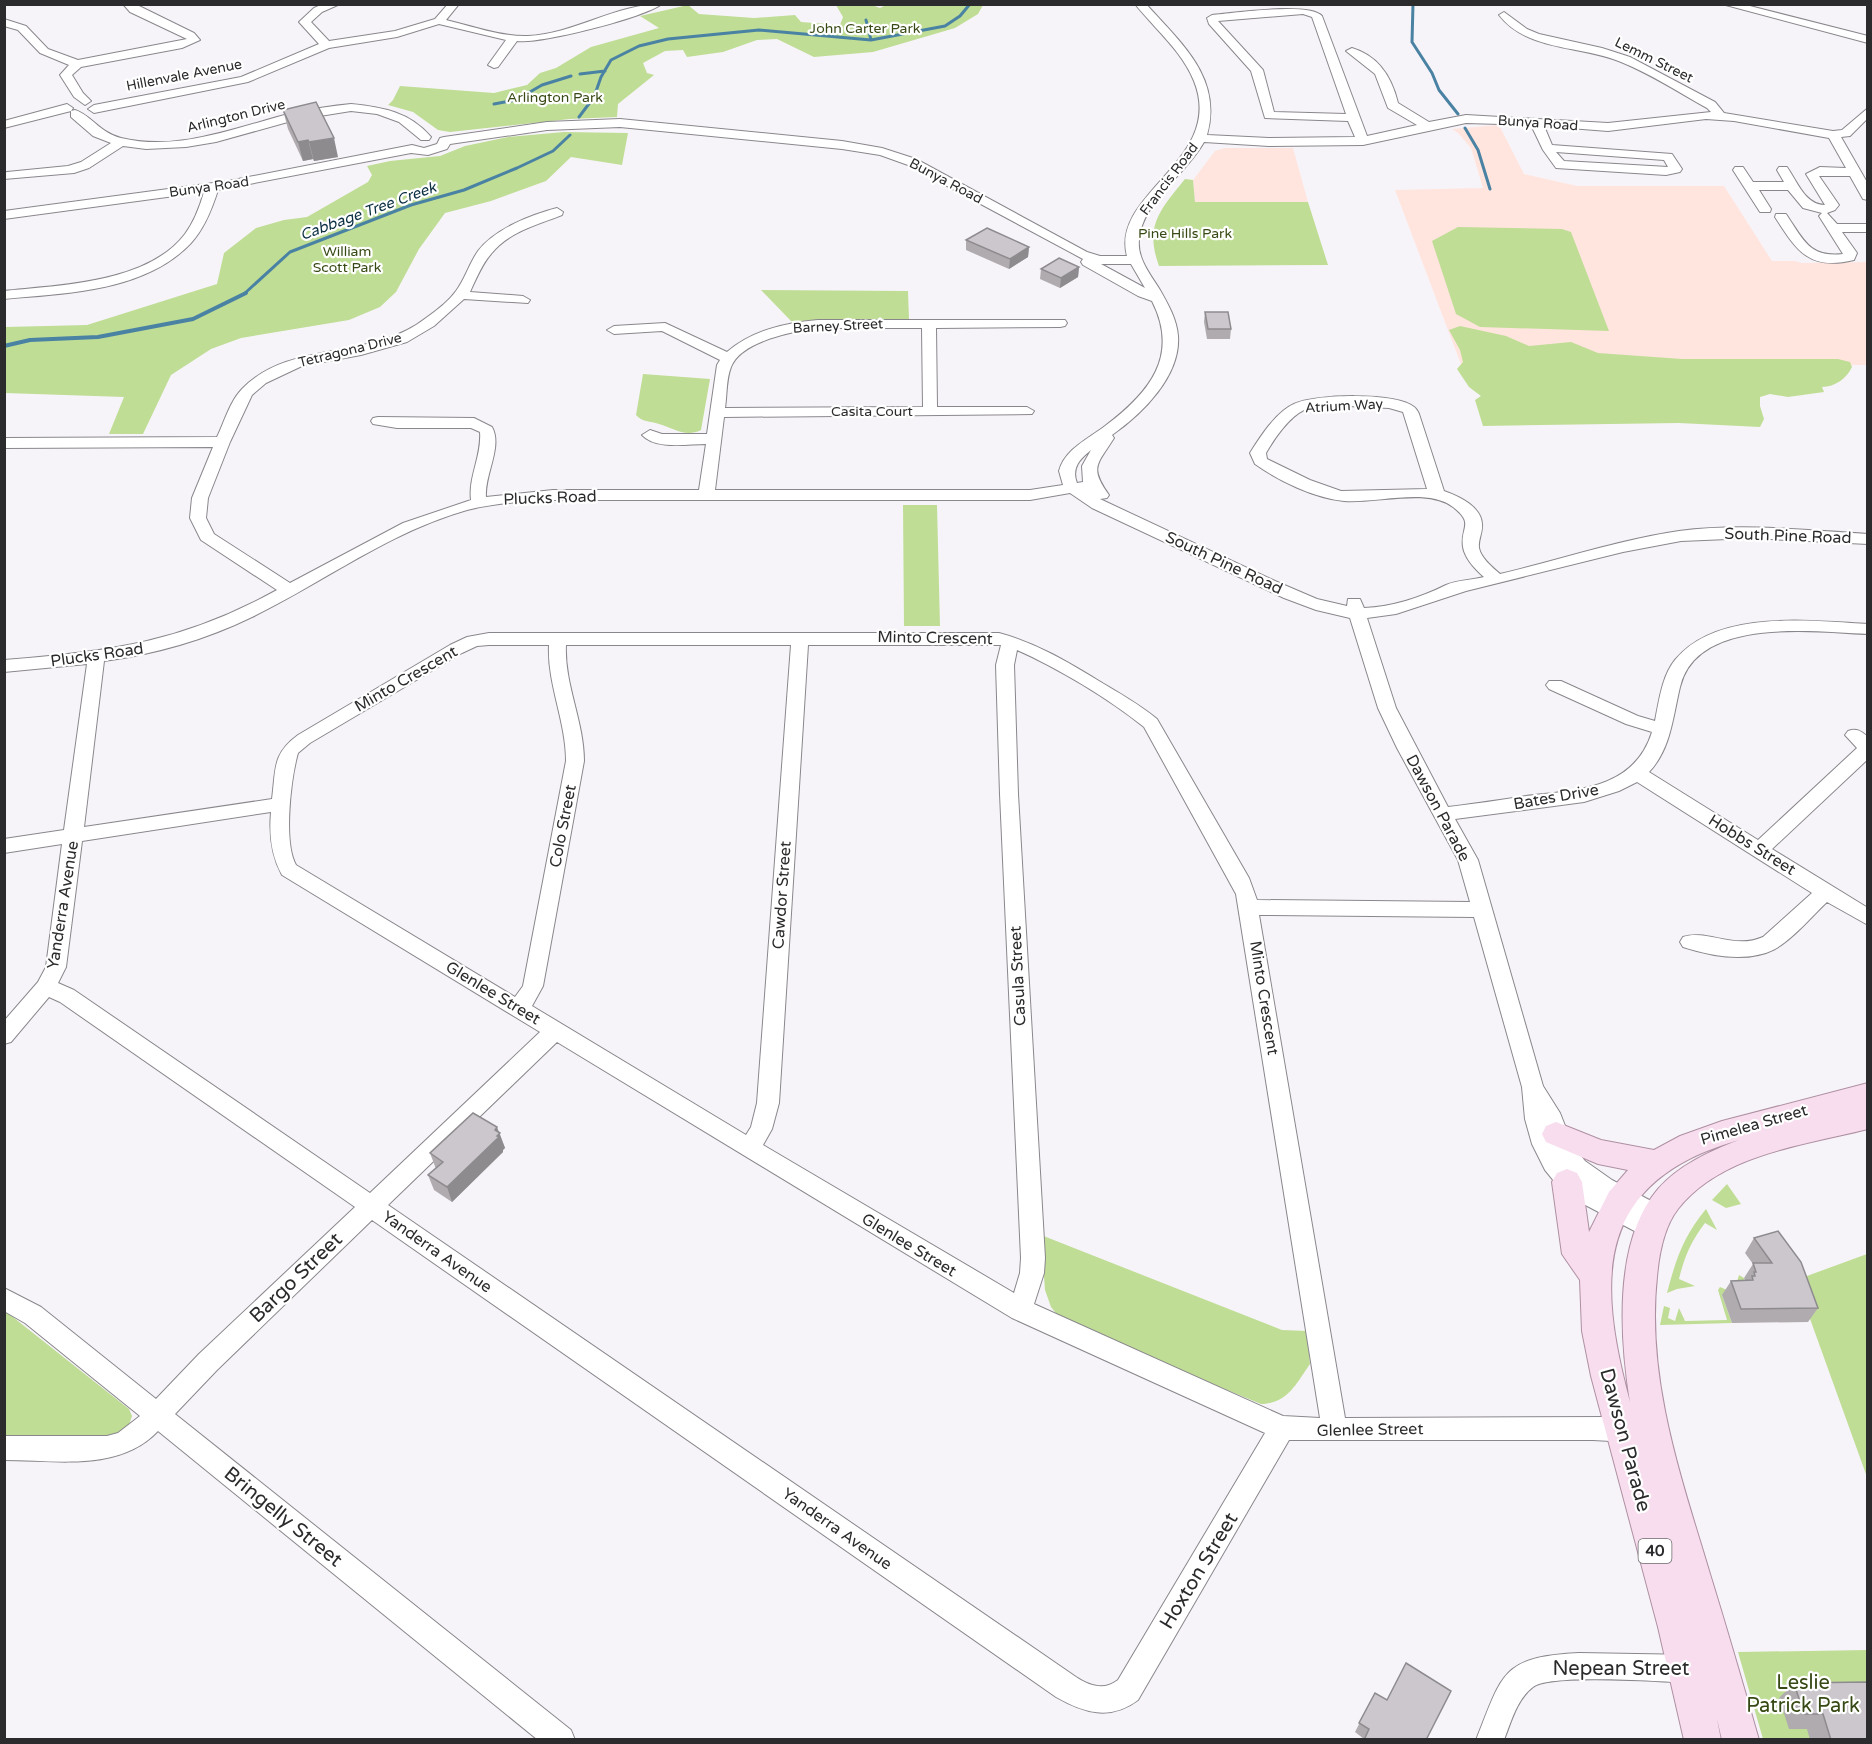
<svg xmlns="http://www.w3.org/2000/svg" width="1872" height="1744" viewBox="0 0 1872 1744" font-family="'Varela Round',sans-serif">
  <rect width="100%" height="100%" fill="#f7f4f9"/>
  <path fill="#ffe5de" d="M1499,125L1524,174L1577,186H1724L1772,261H1795L1802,263L1867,262V365L1462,367L1395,190L1483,188L1471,148L1458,133L1452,129Z
    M1225,148H1293L1308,202H1195L1193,180L1215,151Z"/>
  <path fill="#bfdd95" d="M888,4L983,5L978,14L955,28L873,52L814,57L777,39L757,40L723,52L687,57L683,50L665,51L643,63L647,73L654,75L618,104L617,117L570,119L450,132L438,130L413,112L388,105L393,100L400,86L494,93L527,85L540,73L556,68L591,47L659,28L640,16L688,5L699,14L754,18L795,15L801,22L840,25L843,17L836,5H872L880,8Z
    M564,132L628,133L622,165L571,157L546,181L491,201L445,213L419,249L396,292L380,307L349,320L241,338L211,349L171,375L143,434H109L124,397L5,393V327L87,325L217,284L224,253L256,228L284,220L307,217L368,182L372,175L367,166L390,161L440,156L465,146L508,137Z
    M1185,179L1193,180L1195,202H1308L1328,265L1159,266C1144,225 1161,209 1185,179Z
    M1458,227L1562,229L1571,232L1609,331L1480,327L1456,314L1432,241Z
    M761,290L908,291L909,319L791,321Z
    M1460,326L1506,336L1529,346L1571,342L1598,353L1682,359H1838L1850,362L1852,367C1847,378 1835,387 1822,387L1824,392L1788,397L1770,394L1760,397V406L1764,419L1760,427L1679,423L1483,426L1475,400L1481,396L1469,387L1457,369L1463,362L1460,350L1449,330Z
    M643,374L710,379L701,430C685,438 674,428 659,424C650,421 642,422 636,415Z
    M903,505H937L940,626H904Z
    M1727,1184L1741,1204L1726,1208L1712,1200Z
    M1706,1209L1717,1230L1705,1223C1691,1241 1684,1258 1679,1279L1695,1286L1677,1289L1667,1293C1676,1259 1683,1237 1706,1209Z
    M1041,1235L1282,1330L1307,1331L1310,1364C1296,1384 1288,1403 1261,1404L1108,1341L1059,1317L1051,1307L1045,1290Z
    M1867,1254V1477L1796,1280Z
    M1739,1275L1744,1278L1747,1287H1745L1746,1291H1743L1744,1295H1722L1732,1323L1660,1325L1664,1306L1670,1308L1668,1318L1675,1321L1679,1308L1685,1321L1727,1320L1718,1290L1720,1287L1734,1293Z
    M4,1310L129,1409L132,1416L128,1428L110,1437L5,1438Z
    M1867,1650V1739H1763L1738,1652Z"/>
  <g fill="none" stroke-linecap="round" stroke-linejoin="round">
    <path stroke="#4a82a3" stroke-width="3" d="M1413,4L1412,42L1432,73L1439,90L1458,114
      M866,20L871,40
      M580,74L605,71
      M494,104L516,100L542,85L571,76
      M579,117L594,97L601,77L611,60L639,46L668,39L759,30L871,40L945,26L960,16L970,4
      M1465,128L1478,150L1490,189
      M244,294L290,252L411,205L464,190L517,168L553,151L570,135"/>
    <path stroke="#4a82a3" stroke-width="4" d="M4,346L30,340L98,337L193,319L246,293"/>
    <defs>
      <path id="minor" d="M123,4H135L194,33L200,40L182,48L81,67L72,75L83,93L91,101L85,105L74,97L60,75L69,65L40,53L18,30L4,26V19L26,26L48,49L78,60L187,39L130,12Z
        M323,4H340L322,12L311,22L329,41L395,31L435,19L448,4H459L446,20C472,26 501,37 528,36C574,34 616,4 662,4C643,18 541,44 517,41L498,67L494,68L488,65L506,40L439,24L397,37L329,48L248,82L94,113L88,109L94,105L241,77L319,44L299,22L314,8Z
        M1135,4H1146C1181,43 1223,78 1207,135L1269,138L1355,137L1348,121L1265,118L1251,71L1209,24L1207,18L1212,15C1233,13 1310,2 1322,16L1367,136L1417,125L1388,108L1375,74L1346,51L1352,48C1379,56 1392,78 1398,103L1429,122L1466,115L1608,123L1711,112L1707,108C1678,92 1651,74 1621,62C1581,45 1528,52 1499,15L1504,12L1527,29L1539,34L1602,48L1630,57L1715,102L1724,113L1833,131L1842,130L1868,108V118L1850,136L1841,137L1868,184V200L1863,199L1850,176H1819L1839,205L1835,210L1827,213L1837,224H1868V232H1842L1857,253L1854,260C1809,271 1797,251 1775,217L1776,214H1786C1803,239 1809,258 1843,254L1819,216L1822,213L1803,208L1788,190H1759L1771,209L1770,212H1760L1733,170L1735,167H1743L1753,182H1784L1777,170L1779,167H1787C1797,181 1805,205 1825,205L1806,174L1820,167L1846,168L1829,138L1734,121L1706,119L1608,131L1544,126L1552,145L1672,154L1682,169L1680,172L1666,175L1556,168L1543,150L1531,125L1466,123L1363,145L1269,146L1204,142C1186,175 1142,201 1139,240C1137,259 1151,275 1160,290C1168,304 1177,320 1178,336C1181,376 1142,414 1112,435L1114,438C1097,465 1089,467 1109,495L1107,498L1100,499L1275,581L1317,599L1347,606L1348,599H1360L1364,608C1392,607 1422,597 1446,585C1457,580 1473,580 1484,577C1476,570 1465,559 1463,547C1460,527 1475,524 1453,507C1427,487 1375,504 1344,501C1314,498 1279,481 1255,464L1250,453C1260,437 1276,412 1294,404C1314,394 1396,392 1414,407C1415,407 1419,413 1419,414L1444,491C1458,496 1481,506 1482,524C1483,532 1478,539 1479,548C1481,558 1492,567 1500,574C1560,560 1618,540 1679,531C1741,523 1805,530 1868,534V544L1751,538L1681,541L1623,552L1466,591L1396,614L1367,618L1396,708L1448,807C1474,804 1500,800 1526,796C1576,790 1634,790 1652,732L1626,724L1549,689L1546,685L1549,681H1561L1638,716L1655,721C1659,701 1662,676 1675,660C1717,609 1809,621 1868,624V634C1813,632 1697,616 1680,687C1673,716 1671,749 1649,772L1758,840L1857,748L1845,735L1848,731C1857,728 1861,731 1868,737V759L1772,849L1868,908V925L1827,902C1811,917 1794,938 1775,949C1748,963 1711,956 1683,947L1680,942L1683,937C1707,929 1734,950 1763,937L1812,893L1637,782L1619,791L1584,802L1455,819L1478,860L1543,1086L1560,1113L1573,1146L1585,1161L1612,1180L1666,1209L1669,1216L1666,1223L1661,1225L1664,1229L1660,1236L1652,1239L1644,1236L1574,1199L1558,1186L1545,1170L1532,1144L1525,1119L1522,1087L1474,917L1259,915L1345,1418L1611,1417L1640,1428L1644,1436L1640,1444L1631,1448L1611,1441L1593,1440H1289L1138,1700C1110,1721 1084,1713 1056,1697L372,1220L217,1370L175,1414L571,1730L575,1740H538L158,1431C119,1472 57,1460 4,1460V1436H107L118,1433L140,1416L25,1323L4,1311V1288L41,1307L156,1399L199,1354L355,1207L60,1002L49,997L11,1042L4,1044V1021L38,982L46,967L62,844L4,853V839L64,830L87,664L4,672V660C110,652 183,642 277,590L201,540L190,518L192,498L213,447L4,448V438L217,437C224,423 230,401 242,389C290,339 372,361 426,318C436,311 449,301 456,291C465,279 469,264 478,251C495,229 530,215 557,208L563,212L562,215C537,225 508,232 491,254C482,264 476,279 470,292L523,296L530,300L528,303L464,299L434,326L407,342L361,355L302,366L266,383L252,395L230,442L208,498L206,518L214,534L290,583L403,523L471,500C468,477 482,456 480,432L471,428H397L373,424L371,421L373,418L378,417L474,418L492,427C503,447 484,475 486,497L553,490H699L706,444C687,444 656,450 642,435L650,430L662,434H707L717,365L720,360L662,331L614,334L607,330L614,326L665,323L727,352C753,330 785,323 818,320H1065L1067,323L1065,326L1060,327L936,328L937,407H1027L1034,411L1032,414L724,417L715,490H1030L1063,485L1059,471C1065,449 1088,439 1105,426C1149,393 1180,356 1152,301L1138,296L1083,265L1081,262L1083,259L908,165L880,155L842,149L620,127L547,130L450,144L447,149L428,155L411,153L218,190C212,209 204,229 191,243C145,292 66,293 4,299V291C61,285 148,283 185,234C194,222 200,206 204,192L4,219V211L228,181L412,145L424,148L437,144L440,138L444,137L547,122L620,119L842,141L882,148L916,159L1087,252L1100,256H1127C1110,193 1226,160 1194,81C1182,51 1155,29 1135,4ZM1303,14L1312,17L1346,114L1274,112L1263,70L1218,21ZM1556,152L1664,160L1668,167L1564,161ZM1101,264H1131L1145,288ZM818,328H922L923,407L725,408C727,396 726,379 731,367C741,341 794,331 818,328ZM1348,406L1389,408L1403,412L1427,489L1341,491L1310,480L1267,459L1266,453C1274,439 1289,417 1304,410C1317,405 1335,407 1348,406ZM1091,450L1082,466L1083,482L1077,483C1071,468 1080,459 1091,450ZM1070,493L1092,508L1284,598L1316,610L1350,618L1378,708L1397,748L1458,860L1470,902L1257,900L1249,878L1157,719C1139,704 1119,693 1099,681C1066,661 1036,643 999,633H489L467,637L450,645L298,735C272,754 276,769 272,799L84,827L104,661C155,654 205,640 252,617C324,582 389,532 467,510C495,503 524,501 553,500H1030ZM489,645H549C547,684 566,721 566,761L523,986L515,997L296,865C283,842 291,778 298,753L310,743L462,653L477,646ZM566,645H791L757,1103L751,1127L746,1135L532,1006L543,986L584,761C584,721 564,684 566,645ZM808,645H1001L996,665L1000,794L1021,1258L1020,1273L1014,1293L763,1145L772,1129L779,1103ZM1017,650C1058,668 1109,699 1144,727L1236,894L1320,1418L1283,1416L1034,1304L1044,1273L1045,1258L1018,794L1014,665ZM271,812C269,835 271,855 282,875L540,1032L370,1193L74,990L58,983L66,967L82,841ZM557,1042L1012,1318L1265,1433L1118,1680C1104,1691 1090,1686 1076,1677L388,1205Z
        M1722,4H1742L1868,36V43Z
        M67,104L73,108L71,111L4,128V121Z
        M351,104C382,107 410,112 431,137L429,140H421L399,122L377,114L351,111L295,120L216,142L186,147L146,149L123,146L89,168L74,173L4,179V173L7,172L68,166L81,162L111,143L93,136L71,117V111L75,110C91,115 100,133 121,138C179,152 237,127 292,113C312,109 331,106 351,104Z
        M1579,1653L1694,1655L1704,1659L1708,1669L1704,1679L1694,1683C1667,1682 1550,1673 1533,1687C1517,1699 1511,1722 1504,1740H1476C1503,1673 1501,1657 1579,1653Z"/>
      <path id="major" d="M1868,1083V1129C1805,1145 1721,1154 1678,1209C1664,1227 1659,1254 1657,1277C1646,1379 1681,1477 1710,1574C1727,1629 1743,1684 1759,1740H1722L1717,1719L1721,1740H1684L1658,1627L1591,1376L1582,1331L1580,1280L1562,1254L1552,1182L1557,1173L1567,1169L1577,1173L1582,1182L1589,1232L1609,1192L1628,1170L1598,1164L1546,1142L1542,1134L1546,1126L1556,1122L1601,1140L1654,1150L1680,1136L1722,1121ZM1739,1140C1710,1151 1679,1165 1658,1189C1613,1242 1620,1338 1630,1402C1596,1277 1595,1181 1739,1140Z"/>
    </defs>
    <use href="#minor" stroke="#8a878c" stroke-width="2"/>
    <use href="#major" stroke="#ae90a3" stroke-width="2"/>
    <use href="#minor" fill="#fff" fill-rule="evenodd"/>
    <use href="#major" fill="#f8ddee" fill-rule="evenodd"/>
  </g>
  <path fill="#afabaf" d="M283,110L338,157L314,161L313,159L303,161L288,129Z
    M966,240L1029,247L1028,257L1009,269L966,250Z
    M1079,267L1078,277L1060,288L1040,279L1041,269Z
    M1205,312L1231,329L1230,339H1207L1204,322Z
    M499,1132L505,1148L503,1150V1152L452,1202L434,1190L428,1175L436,1169L430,1153Z
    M1754,1238L1818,1308L1808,1322L1732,1323L1722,1295L1731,1281L1745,1280L1744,1278L1753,1264L1745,1253Z
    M1794,1683L1868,1740H1810L1807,1729H1789L1779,1698Z
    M1375,1693L1426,1740L1364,1739L1355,1732Z"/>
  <path fill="#8e8b8f" d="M334,138L338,157L314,161L309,142Z
    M308,140L313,159L303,161L298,142Z
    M1029,247L1028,257L1009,269L1010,259Z
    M1079,267L1078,277L1060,288L1061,278Z
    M497,1127L505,1148L503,1150V1152L452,1202L447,1187Z"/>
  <path fill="#cbc7cc" stroke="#8e8b8f" stroke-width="1.5" d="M316,102L334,138L309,142L308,140L298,142L283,110Z
    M987,228L1029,247L1010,259L966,240Z
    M1059,258L1079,267L1061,278L1041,269Z
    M1205,312H1228L1231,329H1208Z
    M473,1113L497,1127L495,1130L500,1133L497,1136L499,1137L447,1187L428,1175L443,1162L430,1153Z
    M1778,1231L1801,1262L1818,1308L1741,1309L1731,1281L1753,1280L1752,1276H1755L1754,1272H1756L1753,1263H1772L1754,1238Z
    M1406,1663L1451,1691L1426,1740H1364L1369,1729L1359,1723L1375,1693L1387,1700Z
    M1868,1682V1740H1831L1823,1714H1804L1794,1683Z"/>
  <g text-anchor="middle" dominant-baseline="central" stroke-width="4.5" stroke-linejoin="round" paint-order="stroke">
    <g font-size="14" fill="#374914" stroke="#fff">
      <text x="865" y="28">John Carter Park</text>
      <text x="555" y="97">Arlington Park</text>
      <text x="1185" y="233">Pine Hills Park</text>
      <text x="347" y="251">William<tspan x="347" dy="16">Scott Park</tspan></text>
    </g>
    <g font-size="14" fill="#2b2a2c" stroke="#fff">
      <text transform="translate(1654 60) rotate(26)">Lemm Street</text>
      <text transform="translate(184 75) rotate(-11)">Hillenvale Avenue</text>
      <text transform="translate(236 116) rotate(-14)">Arlington Drive</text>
      <text transform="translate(1538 123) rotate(4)">Bunya Road</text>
      <text transform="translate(1169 179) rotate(-53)">Francis Road</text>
      <text transform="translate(946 181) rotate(28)">Bunya Road</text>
      <text transform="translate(209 187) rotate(-8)">Bunya Road</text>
      <text transform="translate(838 326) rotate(-3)">Barney Street</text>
      <text transform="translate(350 350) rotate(-14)">Tetragona Drive</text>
      <text transform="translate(1344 406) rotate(-3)">Atrium Way</text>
      <text x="872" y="411">Casita Court</text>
    </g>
    <g font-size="15" font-style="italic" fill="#0a2e41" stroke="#fff">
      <text transform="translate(368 211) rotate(-20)">Cabbage Tree Creek</text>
    </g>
    <rect fill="#fff" stroke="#6b6a6b" stroke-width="1.5" x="1638.5" y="1539" width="33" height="24" rx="4.5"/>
    <g font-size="15" font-weight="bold" fill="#2b2a2c">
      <text x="1655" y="1551">40</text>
    </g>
    <g font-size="16" fill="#2b2a2c" stroke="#fff">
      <text transform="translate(550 498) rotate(-2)">Plucks Road</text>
      <text transform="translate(1788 536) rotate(2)">South Pine Road</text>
      <text transform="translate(1224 563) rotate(25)">South Pine Road</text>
      <text transform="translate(935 638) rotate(1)">Minto Crescent</text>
      <text transform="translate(97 655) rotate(-8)">Plucks Road</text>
      <text transform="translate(406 679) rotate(-30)">Minto Crescent</text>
      <text transform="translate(1556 797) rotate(-10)">Bates Drive</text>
      <text transform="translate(1438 808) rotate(62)">Dawson Parade</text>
      <text transform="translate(563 826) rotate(-79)">Colo Street</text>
      <text transform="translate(1752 845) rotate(32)">Hobbs Street</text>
      <text transform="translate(782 895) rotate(-86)">Cawdor Street</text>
      <text transform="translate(63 905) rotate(-81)">Yanderra Avenue</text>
      <text transform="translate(1018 976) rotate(-93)">Casula Street</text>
      <text transform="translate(493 993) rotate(31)">Glenlee Street</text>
      <text transform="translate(1264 998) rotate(81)">Minto Crescent</text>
      <text transform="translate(1754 1125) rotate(-16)">Pimelea Street</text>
      <text transform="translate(909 1245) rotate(31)">Glenlee Street</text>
      <text transform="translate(437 1252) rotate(35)">Yanderra Avenue</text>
      <text transform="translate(1370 1430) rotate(-1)">Glenlee Street</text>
      <text transform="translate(837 1529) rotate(35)">Yanderra Avenue</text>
    </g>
    <g font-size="20" fill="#2b2a2c" stroke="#fff">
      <text transform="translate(296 1278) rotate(-44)">Bargo Street</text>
      <text transform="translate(1625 1440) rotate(75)">Dawson Parade</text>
      <text transform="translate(283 1517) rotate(39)">Bringelly Street</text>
      <text transform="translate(1199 1571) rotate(-59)">Hoxton Street</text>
      <text x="1621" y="1669">Nepean Street</text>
    </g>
    <g font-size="20" fill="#374914" stroke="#fff">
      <text x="1803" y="1683">Leslie<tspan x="1803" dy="23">Patrick Park</tspan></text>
    </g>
  </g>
  <rect width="1872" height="1744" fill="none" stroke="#2b2a2c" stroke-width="12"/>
</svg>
